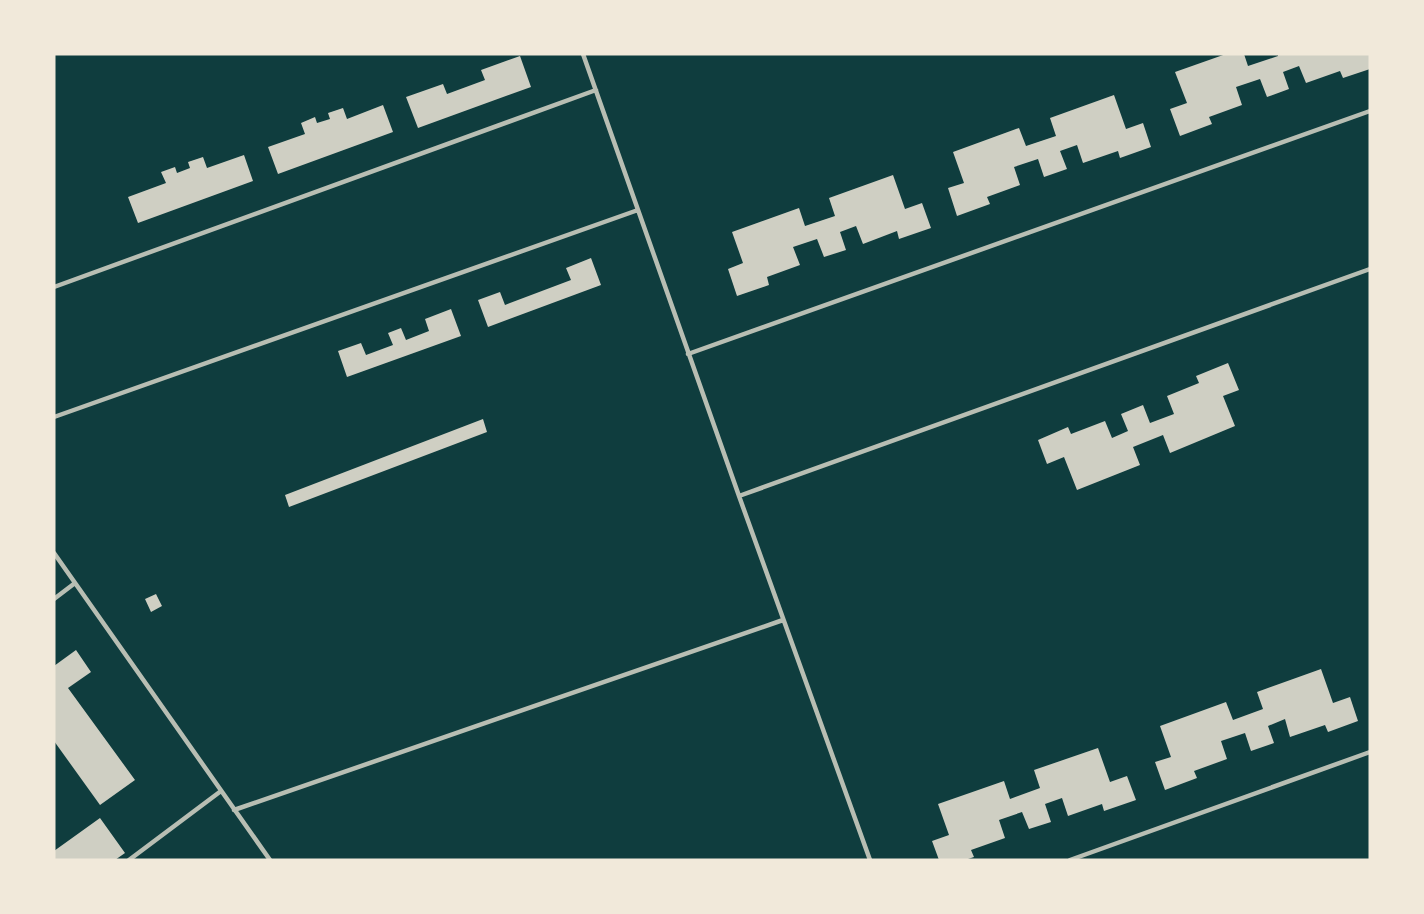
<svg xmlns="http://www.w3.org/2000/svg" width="1424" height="914" viewBox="0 0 1424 914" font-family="Commissioner,sans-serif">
  <rect width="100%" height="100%" fill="#0f3d3e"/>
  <path fill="#cfcfc3" d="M1226,54H1244L1248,66L1278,56V54H1369L1370,69L1343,78L1340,71L1306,83L1299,66L1283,72L1289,89L1267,97L1260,79L1236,87L1242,105L1209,117L1212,124L1180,136L1170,109L1187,103L1175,72Z
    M520,56L531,87L418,128L406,97L443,84L447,94L485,80L481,70Z
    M1114,95L1126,129L1143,123L1151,147L1120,158L1118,151L1083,163L1077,145L1060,151L1067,169L1044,177L1038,159L1014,167L1020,185L987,197L990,204L957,216L948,188L964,183L953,152L1019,128L1026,146L1056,136L1050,118Z
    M383,105L393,132L278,174L268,147L305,134L301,123L315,117L317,123L330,119L328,113L343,108L347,119Z
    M244,155L253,181L138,223L128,197L166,183L161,172L175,167L177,173L190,168L188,162L203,157L207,168Z
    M893,175L905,209L922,203L931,228L899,239L897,231L863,244L856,226L840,232L846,250L824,257L817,239L793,247L800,265L767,277L769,285L737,296L728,269L743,263L732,232L799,208L805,226L835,216L829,198Z
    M591,258L601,285L488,327L478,300L500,292L505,305L571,280L566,268Z
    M451,309L461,336L347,377L338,351L361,343L366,355L393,345L388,333L401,328L406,340L429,331L425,319Z
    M1228,363L1239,390L1223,396L1235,426L1170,453L1163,435L1133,447L1140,465L1077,490L1064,457L1047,464L1038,440L1068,427L1071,434L1105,421L1112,438L1128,431L1121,414L1143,405L1150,423L1174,414L1167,396L1199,383L1196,376Z
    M483,419L487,432L289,507L285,495Z
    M156,594L162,606L151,612L145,599Z
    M76,650L91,672L68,688L135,780L100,805L54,741V666Z
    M1321,669L1333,703L1350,697L1358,721L1328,732L1325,725L1290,737L1285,719L1268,726L1274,743L1251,751L1245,733L1221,741L1227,759L1194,771L1197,778L1165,790L1155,762L1171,757L1160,726L1226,702L1233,720L1263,709L1257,692Z
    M1098,748L1110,782L1127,776L1136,800L1104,811L1102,804L1068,816L1062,798L1045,804L1051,822L1029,829L1022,812L999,820L1005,838L971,850L974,857L965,860H939L932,841L949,835L938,804L1004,781L1010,799L1040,788L1034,770Z
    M100,818L125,853L115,860H54V851Z"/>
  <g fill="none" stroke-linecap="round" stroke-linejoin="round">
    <path stroke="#b8beb3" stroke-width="4.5" d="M583,54L739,496L870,860
      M54,287L596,90
      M688,354L1370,111
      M54,417L638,210
      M739,496L1370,269
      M54,553L270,860
      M54,599L75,583
      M234,810L783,620
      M129,860L221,791
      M1070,860L1370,752"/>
  </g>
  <rect width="1424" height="914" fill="none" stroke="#f1e9da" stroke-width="111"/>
</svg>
